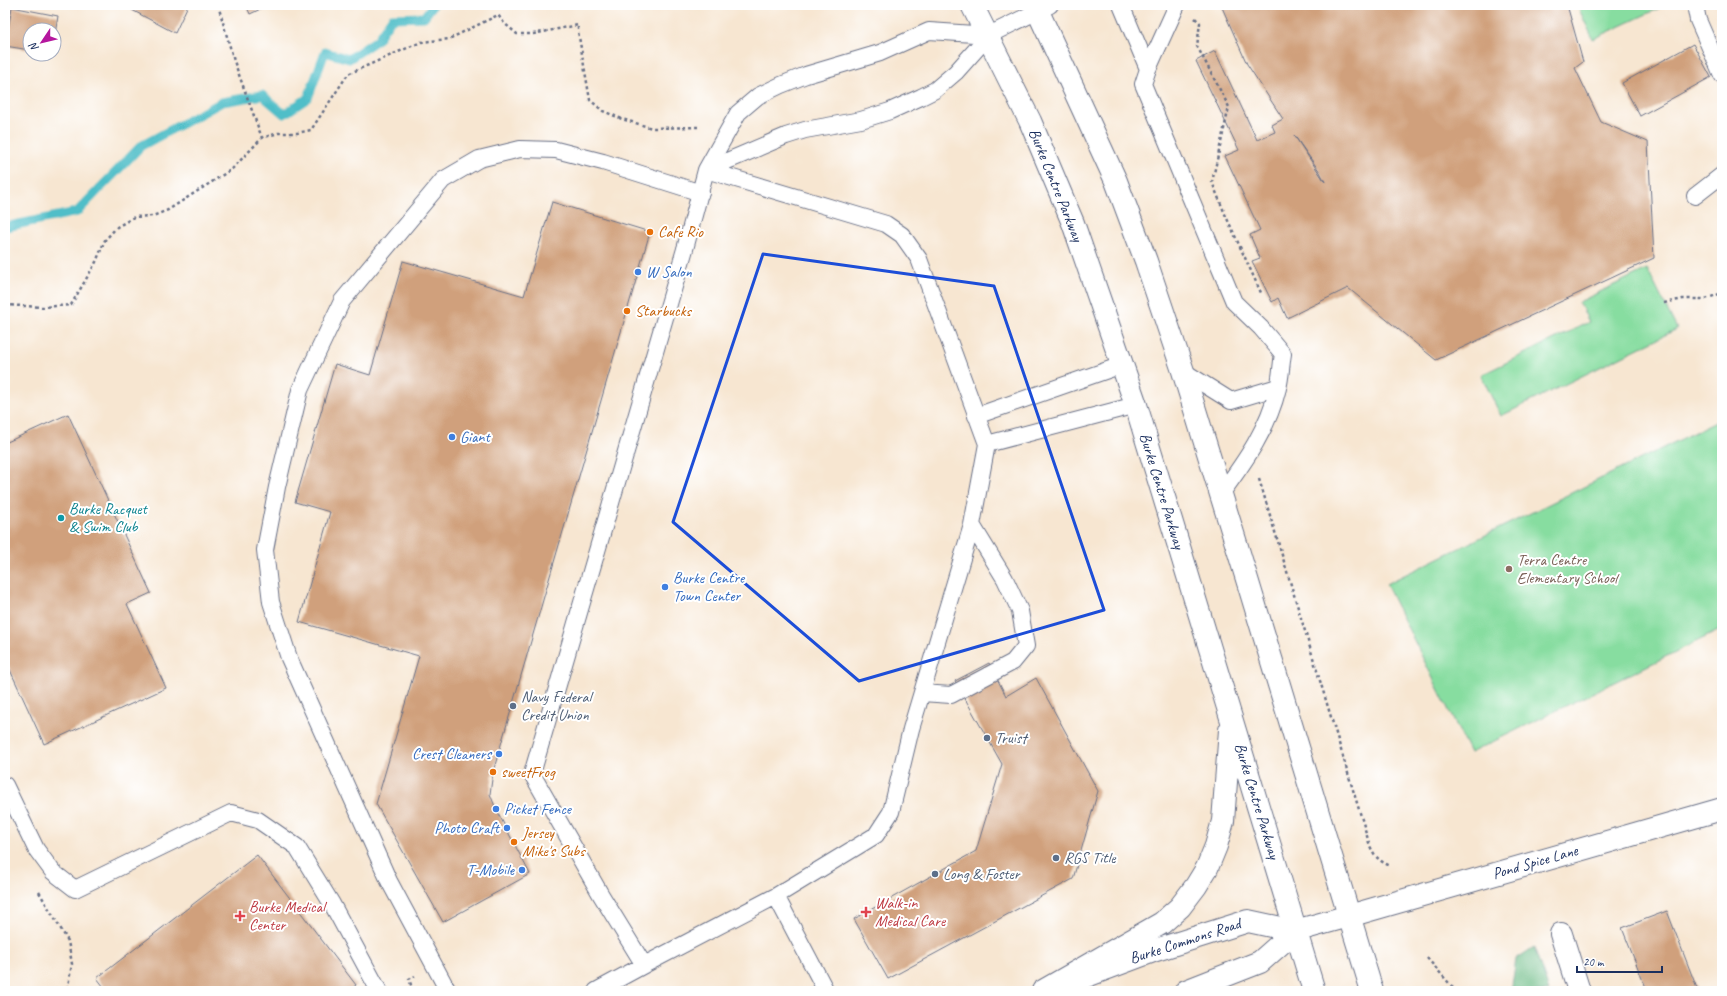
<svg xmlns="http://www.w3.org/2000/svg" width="1727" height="996" viewBox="0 0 1727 996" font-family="Caveat,sans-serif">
  <rect width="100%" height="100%" fill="#fff"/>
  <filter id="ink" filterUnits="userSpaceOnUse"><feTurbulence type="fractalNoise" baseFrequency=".025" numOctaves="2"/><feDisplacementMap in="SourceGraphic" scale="8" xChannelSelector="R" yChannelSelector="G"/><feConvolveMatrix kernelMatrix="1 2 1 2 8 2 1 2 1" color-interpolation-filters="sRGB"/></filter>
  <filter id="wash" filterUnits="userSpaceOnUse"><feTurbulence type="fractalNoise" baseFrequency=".012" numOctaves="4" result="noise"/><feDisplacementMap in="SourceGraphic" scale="16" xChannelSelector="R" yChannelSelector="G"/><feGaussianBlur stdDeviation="0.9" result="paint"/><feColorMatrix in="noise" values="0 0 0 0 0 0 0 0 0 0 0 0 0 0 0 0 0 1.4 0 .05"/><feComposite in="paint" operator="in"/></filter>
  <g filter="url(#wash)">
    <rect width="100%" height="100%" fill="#f7e6d1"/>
    <path fill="#87dda0" stroke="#51867f" d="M1577,5H1666L1593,39Z
      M1647,269L1677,329L1501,416L1481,375L1589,322L1579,302Z
      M1722,419V629L1470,753L1386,584Z"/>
    <path fill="#6dbc86" stroke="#447672" d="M1534,947L1549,991H1511L1516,959Z"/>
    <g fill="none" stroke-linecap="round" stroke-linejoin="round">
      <path stroke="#50bec8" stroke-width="9" d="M5,227L77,212L141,146L222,102L262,95L284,114L308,98L325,52L349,59L377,40L392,18L424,17L433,5"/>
    </g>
    <g id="blocks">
      <path fill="#d0a07b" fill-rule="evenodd" d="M135,5H188L175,33L132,10Z
        M246,5H269L250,14Z
        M1221,5H1567L1583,62L1575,68L1601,122L1648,142L1654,258L1436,360L1348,288L1287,318L1278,298L1272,302L1252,261L1260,258L1250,235L1260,230L1225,156L1239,150L1196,61L1215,51L1257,140L1275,132L1272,125L1283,119L1247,64ZM1294,135L1320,172L1325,182Z
        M12,7L58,16L55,34L54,30H30V50L5,46Z
        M1693,44L1711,77L1640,116L1622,83Z
        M552,202L650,232L493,772L490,794L496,809L530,874L443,922L376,804L419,656L299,622L330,512L295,502L335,364L370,375L403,261L524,296Z
        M68,414L151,593L127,604L166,688L44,744L5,659V443Z
        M989,663L1006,696L1036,678L1098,791L1073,879L888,979L854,919L976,851L1002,764L955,681Z
        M257,855L356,985L349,991H107L97,978Z
        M1667,911L1698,991H1647L1622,928Z"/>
    </g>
  </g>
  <g filter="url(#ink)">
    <use href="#blocks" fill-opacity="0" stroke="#686f86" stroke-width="1"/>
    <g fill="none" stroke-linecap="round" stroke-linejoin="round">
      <defs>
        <path id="service" d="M1121,5L1148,69L1143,84L1234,302L1261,328L1283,354C1281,365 1281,377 1278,388C1268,429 1246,460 1221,494
          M1695,5L1698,20L1722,75
          M1148,69L1177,5
          M706,170L886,224L902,235L919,259L987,444L972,525L911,729L891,812L876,835L776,896L644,965L601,895L532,774L685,249Z
          M706,170L786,136L805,130L861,120L890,111L921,97L935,90L956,72L989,35L1050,5
          M706,170L738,113L758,96L781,85L806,75L880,53L929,31L989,35
          M1695,196L1722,175
          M1183,371L1231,401L1278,387
          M976,416L1122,365
          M987,444L1136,405
          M922,693L951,695L1013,662L1026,646L1020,611L1005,579L972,525
          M5,785L36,849L53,872L75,889L231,813L258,820L297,847L332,904L379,991
          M776,896L826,991
          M448,991L389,881L289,658L271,602L265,550L277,487L300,390L342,301L443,180L479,159L520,149L556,150L603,162L701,193
          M596,991L644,965"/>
        <path id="minor" d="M1349,916L1722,809
          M1561,934L1579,991"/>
        <path id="tertiary" d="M1076,980L1156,950L1248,921L1295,931
          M1186,991L1260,962L1295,931"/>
        <path id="secondary" d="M972,5L1030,121L1073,223L1136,405L1314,991
          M1035,5L1116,181L1146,261L1183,371L1239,553L1372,991
          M1295,931L1349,916
          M1043,991L1162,923L1180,907L1196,886L1207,868L1216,846L1223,821L1230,730"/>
      </defs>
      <use href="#service" stroke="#686f86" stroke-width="18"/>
      <use href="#minor" stroke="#686f86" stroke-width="24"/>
      <use href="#tertiary" stroke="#686f86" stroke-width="24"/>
      <use href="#secondary" stroke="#686f86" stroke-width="24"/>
      <path stroke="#686f86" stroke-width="2.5" stroke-dasharray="3 3" stroke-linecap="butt" d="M218,5L234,61L262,138
        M1195,18L1200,23L1197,46L1229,107L1212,182L1225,214L1262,295
        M1664,303L1683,299H1705L1722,293
        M5,305L43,307L71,305L96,262L105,240L117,227L134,217L153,216L168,210L232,169L262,138L278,133H297L311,130L348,74L421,42L449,39L498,15L504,23L517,34H533L578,25V31L590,100L603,111L622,119L652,128L698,127
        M1259,479L1370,846C1375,857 1380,862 1391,866
        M39,892L68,941L72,964L67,991
        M1427,958L1456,991
        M413,991L409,979L415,976"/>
      <use href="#service" stroke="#fff" stroke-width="16"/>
      <use href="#minor" stroke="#fff" stroke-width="22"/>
      <use href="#tertiary" stroke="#fff" stroke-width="22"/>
      <use href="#secondary" stroke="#fff" stroke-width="22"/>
    </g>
  </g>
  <path fill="none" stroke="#1d4ed8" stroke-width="3" stroke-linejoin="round" d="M763,254L994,286L1104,610L859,681L673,522Z"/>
  <g fill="#e8710a" stroke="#fff" stroke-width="1.5">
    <circle cx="650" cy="232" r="4"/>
    <circle cx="627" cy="311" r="4"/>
    <circle cx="493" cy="772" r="4"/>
    <circle cx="514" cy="842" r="4"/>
  </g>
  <g fill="#3f7fe0" stroke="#fff" stroke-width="1.5">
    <circle cx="638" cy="272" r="4"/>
    <circle cx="452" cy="437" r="4"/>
    <circle cx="665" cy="587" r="4"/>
    <circle cx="499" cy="754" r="4"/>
    <circle cx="496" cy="809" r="4"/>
    <circle cx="507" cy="828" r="4"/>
    <circle cx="522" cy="870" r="4"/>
  </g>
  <circle fill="#0f9aa8" stroke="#fff" stroke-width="1.5" cx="61" cy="518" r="4"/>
  <circle fill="#8d6e63" stroke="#fff" stroke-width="1.5" cx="1509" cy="569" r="4"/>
  <g fill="#5c6f8a" stroke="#fff" stroke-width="1.5">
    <circle cx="513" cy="706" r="4"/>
    <circle cx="987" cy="738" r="4"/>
    <circle cx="1056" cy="858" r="4"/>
    <circle cx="935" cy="874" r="4"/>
  </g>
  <g fill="#e0444e" stroke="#fff" stroke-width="1.5">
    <path d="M864 906h4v4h4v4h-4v4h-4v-4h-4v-4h4z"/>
    <path d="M238 910h4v4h4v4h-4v4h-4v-4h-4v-4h4z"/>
  </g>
  <g text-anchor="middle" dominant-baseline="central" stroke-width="4" stroke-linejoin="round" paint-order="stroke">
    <g font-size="16" fill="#1b2f5e" stroke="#fff">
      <text transform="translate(1056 185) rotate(68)">Burke Centre Parkway</text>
      <text transform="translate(1162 491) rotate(73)">Burke Centre Parkway</text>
      <text transform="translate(1257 801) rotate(73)">Burke Centre Parkway</text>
      <text transform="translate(1535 862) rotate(-16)">Pond Spice Lane</text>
      <text transform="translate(1185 941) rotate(-18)">Burke Commons Road</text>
    </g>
    <g font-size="16" fill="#c56008" stroke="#fff" text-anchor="start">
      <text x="658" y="232">Cafe Rio</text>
      <text x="635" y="311">Starbucks</text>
      <text x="501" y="772">sweetFrog</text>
      <text x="522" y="833">Jersey<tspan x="522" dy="18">Mike's Subs</tspan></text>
    </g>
    <g font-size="16" fill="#366cbe" stroke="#fff" text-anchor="start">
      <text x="646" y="272">W Salon</text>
      <text x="460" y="437">Giant</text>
      <text x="673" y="578">Burke Centre<tspan x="673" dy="18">Town Center</tspan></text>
      <text x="491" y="754" text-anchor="end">Crest Cleaners</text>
      <text x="504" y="809">Picket Fence</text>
      <text x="499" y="828" text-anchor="end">Photo Craft</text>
      <text x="514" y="870" text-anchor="end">T-Mobile</text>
    </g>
    <g font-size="16" fill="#0d838f" stroke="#fff" text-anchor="start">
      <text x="69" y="509">Burke Racquet<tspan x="69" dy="18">&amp; Swim Club</tspan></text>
    </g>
    <g font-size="16" fill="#785e54" stroke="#fff" text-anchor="start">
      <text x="1517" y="560">Terra Centre<tspan x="1517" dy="18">Elementary School</tspan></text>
    </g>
    <g font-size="16" fill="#4e5e75" stroke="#fff" text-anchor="start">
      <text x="521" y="697">Navy Federal<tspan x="521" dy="18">Credit Union</tspan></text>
      <text x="995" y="738">Truist</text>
      <text x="1064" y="858">RGS Title</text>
      <text x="943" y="874">Long &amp; Foster</text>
    </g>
    <g font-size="16" fill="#be3a42" stroke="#fff" text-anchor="start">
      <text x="875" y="903">Walk-in<tspan x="875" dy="18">Medical Care</tspan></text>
      <text x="249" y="907">Burke Medical<tspan x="249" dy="18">Center</tspan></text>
    </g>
  </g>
  <rect width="1727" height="996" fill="none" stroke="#fff" stroke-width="20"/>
  <g transform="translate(42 42) rotate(235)"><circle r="19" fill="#ffffff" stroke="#a4acbf"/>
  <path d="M0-3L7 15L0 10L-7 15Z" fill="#b5179e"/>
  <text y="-6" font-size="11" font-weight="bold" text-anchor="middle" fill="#1b2f5e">N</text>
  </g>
  <path d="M1577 966v6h85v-6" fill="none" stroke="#1b2f5e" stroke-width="2"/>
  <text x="1583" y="966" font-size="12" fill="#1b2f5e" stroke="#ffffff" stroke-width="3" paint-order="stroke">20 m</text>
</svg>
